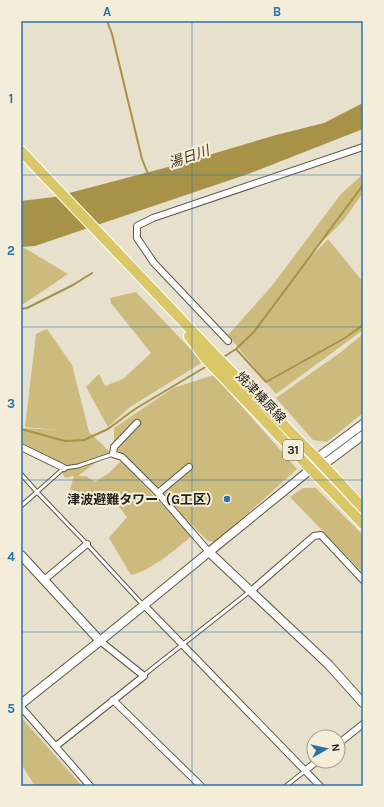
<svg xmlns="http://www.w3.org/2000/svg" width="384" height="807" viewBox="0 0 384 807" font-family="Karla,'Noto Sans JP',sans-serif">
  <rect width="100%" height="100%" fill="#e6e0cd"/>
  <path fill="#ccbb7c" d="M363,174V193L343,221L315,249L303,265L328,239L363,282V330L276,394L228,335L271,287L341,194Z
    M21,246L68,274L22,305Z
    M136,292L203,362L130,407L108,427L86,387L99,374L105,386L123,379L151,353L111,303L110,298Z
    M47,329L72,365L89,432L110,452L78,476H86L95,482L109,473L121,461L192,536C173,551 154,569 131,575L109,538L127,517L113,499L101,506L70,489L74,476L65,478L58,465L21,442V436L25,428L67,431L25,427L36,334Z
    M363,334V413L327,442L313,440L276,398L341,352Z
    M214,375L297,469L216,542L208,541L114,447V428L173,388Z
    M303,488H316L363,535V573L290,497Z
    M21,717L82,786H35L21,764Z"/>
  <path fill="#a79247" d="M363,103V129L248,174L35,246L21,247V201L54,197L168,167L276,135L324,123Z"/>
  <g fill="none" stroke-linecap="round" stroke-linejoin="round">
    <path stroke="#a79247" stroke-width="2" d="M107,21L112,34L142,159L148,174
      M21,309L27,308L73,285L92,273
      M236,349L266,382L345,338L363,325
      M222,358L236,349L254,332L363,185
      M21,429L65,441L84,440L108,429L135,409L207,366"/>
    <defs>
      <path id="service" d="M113,454L78,466L64,468L37,492L85,542L143,605
        M21,474L37,492L21,506
        M144,675L249,592
        M286,786L306,770"/>
      <path id="minor" d="M228,341L154,263L137,238V226L153,218L363,147
        M137,423L114,447L113,454L122,457L158,493L209,552
        M21,447L64,468
        M158,493L189,467
        M44,580L87,544
        M251,591L314,536L321,535L363,580
        M144,605L320,786
        M113,700L201,786
        M21,707L90,786
        M338,744L363,724
        M56,746L144,676L100,641
        M306,770L317,761"/>
      <path id="tertiary" d="M314,463L316,459L363,424
        M209,552L311,469L323,465L363,435
        M21,555L100,641
        M21,704L100,641L209,552L329,665L363,703"/>
      <path id="primary" d="M21,151L213,353L323,465L363,508
        M189,336L205,358L363,524"/>
    </defs>
    <use href="#service" stroke="#5d5848" stroke-width="5"/>
    <use href="#minor" stroke="#5d5848" stroke-width="8"/>
    <use href="#tertiary" stroke="#5d5848" stroke-width="10"/>
    <use href="#primary" stroke="#fff" stroke-width="12"/>
    <use href="#service" stroke="#fff" stroke-width="3"/>
    <use href="#minor" stroke="#fff" stroke-width="6"/>
    <use href="#tertiary" stroke="#fff" stroke-width="8"/>
    <use href="#primary" stroke="#dac768" stroke-width="10"/>
  </g>
  <path fill="none" stroke="#2b72a7" stroke-width="1" stroke-opacity="0.55" d="M192,21V786M21,175H363M21,327H363M21,480H363M21,632H363"/>
  <circle fill="#2b72a7" stroke="#f3edda" stroke-width="1.5" cx="227" cy="499" r="4"/>
  <g text-anchor="middle" dominant-baseline="central" stroke-width="4" stroke-linejoin="round" paint-order="stroke">
    <rect fill="#f3edda" stroke="#625f54" stroke-width="1" x="283" y="440" width="20" height="20" rx="3"/>
    <g font-size="12" font-weight="bold" fill="#24221b">
      <text x="293" y="450">31</text>
    </g>
    <g font-size="13" fill="#24221b" stroke="#f3edda">
      <text transform="translate(261 397) rotate(46)">焼津榛原線</text>
    </g>
    <g font-size="13" font-weight="bold" fill="#24221b" stroke="#f3edda" text-anchor="end">
      <text x="219" y="499">津波避難タワー（G工区）</text>
    </g>
    <g font-size="14" font-style="italic" fill="#453b1a" stroke="#f3edda">
      <text transform="translate(189 157) rotate(-19)">湯日川</text>
    </g>
  </g>
  <rect width="384" height="807" fill="none" stroke="#f3edda" stroke-width="44"/>
  <g transform="translate(326 749) rotate(82)"><circle r="19" fill="#f3edda" stroke="#a09c8e"/>
  <path d="M0-3L7 15L0 10L-7 15Z" fill="#2b72a7"/>
  <text y="-6" font-size="11" font-weight="bold" text-anchor="middle" fill="#24221b">N</text>
  </g>
  <rect x="22" y="22" width="340" height="763" fill="none" stroke="#2b72a7" stroke-width="1.5"/>
  <g font-size="13" text-anchor="middle" font-weight="bold" fill="#2b72a7">
    <text x="107" y="16">A</text>
    <text x="277" y="16">B</text>
    <text x="11" y="103">1</text>
    <text x="11" y="255">2</text>
    <text x="11" y="408">3</text>
    <text x="11" y="561">4</text>
    <text x="11" y="713">5</text>
  </g>
</svg>
